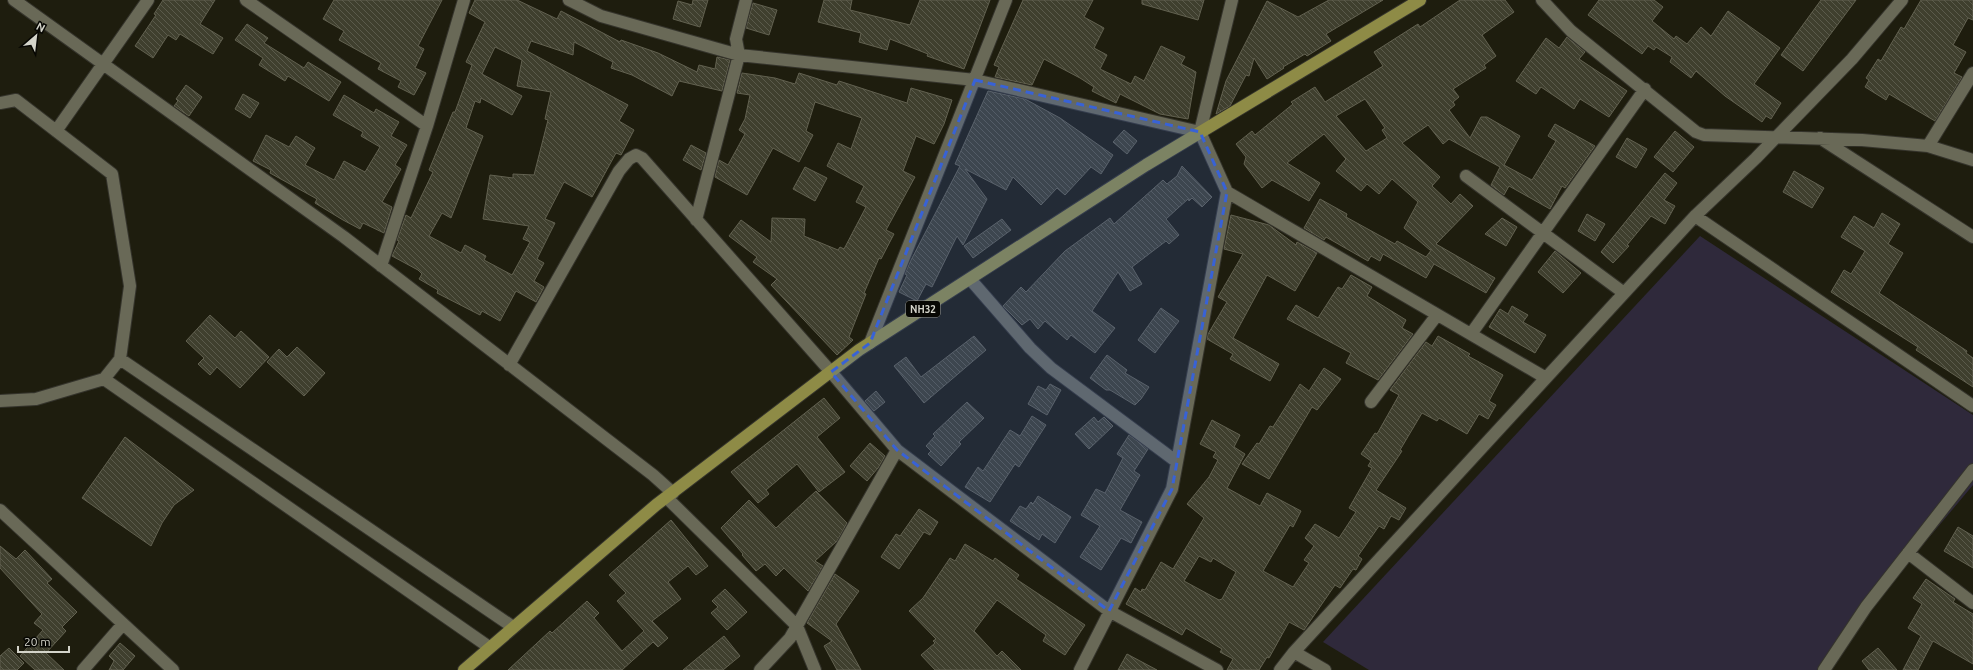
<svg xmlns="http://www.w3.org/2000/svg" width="1973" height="670" viewBox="0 0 1973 670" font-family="Ubuntu,sans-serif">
  <defs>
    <pattern id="building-back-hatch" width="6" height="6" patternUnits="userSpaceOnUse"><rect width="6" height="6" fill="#3f3f2e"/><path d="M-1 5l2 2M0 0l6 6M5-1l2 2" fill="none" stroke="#5a5a4b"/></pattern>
  </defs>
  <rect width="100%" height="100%" fill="#1e1d0e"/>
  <path fill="#2f293b" d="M1700,236L1973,415V485L1818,670H1369L1323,642Z"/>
  <path fill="url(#building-back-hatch)" stroke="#626150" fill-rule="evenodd" d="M163,0H215L200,24L223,38L213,54L180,34L176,40L168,35L153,58L135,46L156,15L154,14Z
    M334,0H442L418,46L424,49L415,68L426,73L414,95L398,87L401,81L378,69L381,63L339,40L344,31L323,19Z
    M475,0H517L557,19L561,11L620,42L621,40L658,53L697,72L699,65L715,69L717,57L730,60L722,91L679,81L672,96L632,75L611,68L613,62L574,42L573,55L531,41L527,51L628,105L619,121L634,130L621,155L616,153L592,197L564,182L545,219L555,223L537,259L544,263L534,281L544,287L536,302L516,291L500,321L482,311L480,315L437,293L438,290L419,279L422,274L418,270L392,256L399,241L397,240L406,215L411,218L433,172L429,170L453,112H455L472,65L466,62L485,22L469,13ZM495,47L522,60L517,86L551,92L545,119L548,120L534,175L513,174V178L490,175L483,219L529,226L523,239L530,242L512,275L484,260L486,256L465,245L461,253L429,236L442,213L451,218L483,136L466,128L475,101L480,103L481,98L512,115L522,96L482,74Z
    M693,0H708L700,27L673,19L678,1L692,5Z
    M824,0H852L850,10L910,25L920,0H990L964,69L927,56L928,54L890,39L887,50L859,42L861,33L818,22Z
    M1023,0H1093L1084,17L1104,28L1094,48L1107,55L1100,69L1131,84L1135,76L1144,81L1161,46L1185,57L1181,64L1196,72L1188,119L1160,114L1120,94L1116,103L1092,91L1094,87L1080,78L1044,59L1032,85L995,77L999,67L994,65Z
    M1142,0H1204L1198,20L1142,4Z
    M1329,0H1383L1326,34L1331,41L1307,56L1305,54L1283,67L1284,68L1267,79L1254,58L1249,76L1246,75L1230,106L1216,114L1226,81L1267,1L1298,17Z
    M1460,0H1505L1514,12L1482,35L1496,56L1484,65L1486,68L1453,89L1459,97L1453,102L1455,105L1449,110L1470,138L1481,117H1487L1520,136L1504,165L1532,180L1556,141L1548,136L1555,124L1595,146L1565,188L1562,186L1550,209L1509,186L1504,195L1491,185L1500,167L1449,139L1443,144L1428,125L1402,143L1440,177L1432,186L1451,204L1460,194L1473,206L1436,244L1495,278L1486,293L1434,264L1426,278L1383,254L1380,261L1371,256L1368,261L1326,237L1324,240L1304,228L1320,199L1347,214L1346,217L1395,244L1397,241L1426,257L1432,249L1430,250L1404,228L1418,202L1392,179L1379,194L1367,184L1361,191L1336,171L1346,159L1324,134L1287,163L1320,183L1309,201L1272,180L1262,188L1244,164L1246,157L1236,144L1252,131L1255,135L1293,104L1291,102L1315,87L1325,102L1383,66L1374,52L1418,24L1420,27ZM1365,99L1385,128L1382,130L1387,138L1366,151L1336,116Z
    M1599,0H1654L1663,7L1652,21L1674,39L1676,36L1687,44L1701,27L1711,36L1728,11L1780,48L1754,84L1781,103L1771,119L1766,116L1762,122L1725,96L1696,71L1691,78L1670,62L1672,57L1656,47L1654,50L1648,46L1642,54L1588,15Z
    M1821,0H1856L1803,71L1781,55Z
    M1921,0H1973V20L1968,18L1953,45L1966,52L1954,73L1962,77L1935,121L1889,94L1886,100L1865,87L1869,80L1866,78L1878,59L1881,61L1901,27L1904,29Z
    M753,3L777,10L769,35L746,28Z
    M247,24L268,38L264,43L304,68L308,62L341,82L329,101L288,76L285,81L259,65L263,58L235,40Z
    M1567,37L1585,52L1579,59L1627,91L1609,117L1580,99L1574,109L1541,87L1536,94L1516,81L1546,38L1559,48Z
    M742,73L775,78L795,84L799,73L837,85L839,81L907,103L911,88L952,100L944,124L934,144L916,136L903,171L915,177L886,230L894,234L881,259L879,258L864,293L866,294L849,337L853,340L837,355L771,285L777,279L753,262L757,257L729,236L741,220L771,242L772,218L805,219L804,236L838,250L840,247L844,249L866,207L856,202L864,186L827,166L838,143L851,149L862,118L815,102L806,131L813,135L799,162L773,148L747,195L715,177L719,160L728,165L745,134L739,130L745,119L750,95L737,93Z
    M186,85L202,97L189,116L174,106L178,101L176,99Z
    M988,91L1025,99L1060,118L1113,155L1101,174L1091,167L1065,195L1057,188L1041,205L1013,177L1006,190L965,169L987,199L963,245L957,236L932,287L926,284L917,301L899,292L907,275L905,274L910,262L960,166L955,164Z
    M243,94L259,103L250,118L235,109Z
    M344,95L374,113L376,109L399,122L391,136L407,145L395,165L401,169L382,202L392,207L384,233L363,223L360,229L343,220L315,203L317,199L270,173L271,170L253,161L266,135L289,147L296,136L315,148L305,165L334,180L344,161L365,172L380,147L361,136L363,132L333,115Z
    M1124,130L1137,141L1127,154L1113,142Z
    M1675,131L1694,147L1673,172L1654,157Z
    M1627,138L1647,149L1636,168L1616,157Z
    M691,145L706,153L701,170L683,160Z
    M1182,166L1212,197L1202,207L1192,198L1189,201L1188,199L1166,219L1179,235L1169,244L1166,241L1132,267L1142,284L1130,291L1118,272L1092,311L1115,328L1095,353L1071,335L1067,340L1045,321L1038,329L1030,319L1022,325L1003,306L1021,287L1026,292L1065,251L1110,218L1114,224L1163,180L1167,184L1177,176Z
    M805,167L827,178L815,201L793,189Z
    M1794,171L1824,188L1812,208L1783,192Z
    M1665,173L1677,183L1664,200L1675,206L1665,224L1651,216L1627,245L1629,246L1613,263L1601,252Z
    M1882,213L1900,224L1888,244L1903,253L1879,293L1967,351L1966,353L1973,358V387L1916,350L1918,347L1831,292L1844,270L1851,274L1865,251L1841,237L1854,216L1874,228Z
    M1587,214L1605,224L1595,241L1578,231Z
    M1231,215L1269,225L1296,245L1297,242L1317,253L1295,291L1267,275L1233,338L1279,364L1270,381L1230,359L1233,354L1207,339L1208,334L1227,302L1218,297L1243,254L1224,249Z
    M1502,218L1517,227L1506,246L1485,234Z
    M1002,219L1011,230L973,258L964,246Z
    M1555,251L1581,273L1563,293L1538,272Z
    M1351,275L1372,287L1367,296L1406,320L1402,328L1413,334L1378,380L1346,363L1351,353L1287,319L1296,305L1318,318L1338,287L1342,289Z
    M1512,306L1528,315L1523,322L1546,335L1535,353L1489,327L1500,309L1508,314Z
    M1161,308L1179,321L1155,353L1138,340Z
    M210,315L235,338L241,331L269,357L240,388L217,367L210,375L198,364L204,358L186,341Z
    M974,336L986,350L924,403L894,366L906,357L921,377Z
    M1438,336L1470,354L1468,356L1503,375L1489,401L1496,405L1488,419L1479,414L1467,434L1439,418L1437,421L1422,413L1400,450L1402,451L1376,490L1406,508L1399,520L1391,516L1384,529L1379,526L1358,556L1362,559L1356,570L1353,569L1340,588L1335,585L1304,630L1289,622L1269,658L1267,657L1259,670H1227L1233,659L1220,652L1222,649L1186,628L1182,635L1126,604L1135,588L1141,592L1142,589L1145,590L1161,562L1173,569L1204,518L1187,504L1209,477L1218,460L1213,457L1216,452L1200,444L1212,420L1240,435L1234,447L1245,454L1227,488L1260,506L1267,493L1301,511L1293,527L1290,525L1263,571L1293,587L1309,563L1304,560L1314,546L1305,538L1315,524L1339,538L1356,512L1349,508L1372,468L1368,466L1371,461L1361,454L1375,433L1377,434L1399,395L1390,390L1426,342L1432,346ZM1199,556L1211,562L1213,558L1236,572L1222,599L1219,600L1184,581Z
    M297,347L325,373L304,396L267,362L279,349L287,357Z
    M1107,355L1127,370L1125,373L1149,387L1141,399L1135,405L1110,390H1106L1090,378Z
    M1324,368L1341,379L1317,410L1312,407L1269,479L1242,464L1257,443L1259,444L1270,426L1273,427L1300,384L1309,391Z
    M1050,384L1061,390L1047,415L1028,404L1038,386L1046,390Z
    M876,391L885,402L874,411L865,401Z
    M824,398L840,418L817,437L845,472L819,492L797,464L766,490L769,494L758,503L731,472Z
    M967,402L984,418L959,442L961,444L941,466L928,454L931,451L926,446L935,436L933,434Z
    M1032,416L1046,425L1019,467L1015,464L990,502L965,487L978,467L983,471L1010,430L1020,436Z
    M1094,417L1098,422L1104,417L1113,426L1089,449L1075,434Z
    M1129,435L1148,449L1134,471L1140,475L1120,510L1142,522L1131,543L1121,538L1101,570L1080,557L1100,526L1081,515L1096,489L1105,493L1123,458L1117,454Z
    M125,437L194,490L174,505L162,523L151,546L82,498Z
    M870,443L885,456L878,468L867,481L850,466Z
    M816,491L847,523L837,541L815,561L823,566L808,591L784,568L776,576L765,564L756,571L742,555L743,554L721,528L749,500L776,528Z
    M1038,496L1071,517L1055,543L1042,534L1039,540L1010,521L1020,506L1026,509L1031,502L1033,504Z
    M919,509L938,522L930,535L924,532L899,569L881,557L896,534L900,536Z
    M671,520L708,566L696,575L688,566L668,582L681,599L652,621L668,638L658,647L653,642L622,670H508L550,631L552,633L587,601L599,613L594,618L622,651L644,631L617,601L626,593L609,575Z
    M1958,527L1973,536V568L1944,551Z
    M965,544L993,561L995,558L1019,575L1016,579L1085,625L1065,655L1043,641L1046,635L997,600L974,631L997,656L1002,651L1021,670H935L921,655L935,643L933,641L936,639L909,611L923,598L950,558L955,561Z
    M0,546L16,559L25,550L52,579L47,583L77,612L62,627L66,631L46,653L64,670H35L20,656L43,630L34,623L42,614L0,568Z
    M835,574L859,591L836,624L861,670H837L824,646L832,641L807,623Z
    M1926,579L1955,599L1953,602L1973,614V664L1933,641L1918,670H1903L1921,636L1908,628L1922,604L1913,598Z
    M725,589L747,612L727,630L711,613L718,607L712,601Z
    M724,636L740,656L723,670H683Z
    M120,643L135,656L123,670H109L114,661L109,656Z
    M9,648L24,663L17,670H0V656Z
    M1878,648L1897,670H1869L1862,661Z
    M1127,654L1157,670H1118Z"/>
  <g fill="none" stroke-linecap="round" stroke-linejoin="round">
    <defs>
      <path id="street" d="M14,0L344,237L653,475L673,493
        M246,0L427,126
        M569,0L601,16L739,55L975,80L1200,132
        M1542,0L1571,31L1696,132L1704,135L1862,140L1928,146L1973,160
        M0,103L16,100L112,174L130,286L120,359L104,379L36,399L0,401
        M56,131L148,0
        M1820,138L1973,237
        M1928,146L1973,73
        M1466,176L1624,293
        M1227,192L1546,378
        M1695,216L1973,406
        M696,220L739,55L736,39L746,0
        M381,266L427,126L464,0
        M970,279L1030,348L1051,368L1177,462
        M1471,334L1645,89
        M870,343L1006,0
        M120,359L513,627
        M509,365L619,171L629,159L636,155L642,158L831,372L897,450L1109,611L1217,670
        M104,379L489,647
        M1371,402L1437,315
        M667,498L797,626L815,670
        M0,510L173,670
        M1908,553L1973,603
        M1294,652L1325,670
        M83,670L123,624
        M760,670L790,638L897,450
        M1080,670L1172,489L1227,192L1200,132L1232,0
        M1280,670L1294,652L1695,216L1756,158L1852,59L1902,0
        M1824,670L1866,607L1973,470"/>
      <path id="highway" d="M464,670L656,505L859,350L1146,165L1420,0"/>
    </defs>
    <use href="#street" stroke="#35342c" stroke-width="14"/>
    <use href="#highway" stroke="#35342c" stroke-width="14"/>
    <use href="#street" stroke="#696957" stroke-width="12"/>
    <use href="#highway" stroke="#8e8b46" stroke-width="12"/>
  </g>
  <path fill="#3862d6" fill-opacity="0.2" stroke="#3862d6" stroke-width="3" stroke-dasharray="8 5" stroke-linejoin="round" d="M975,80L1200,132L1227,192L1172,489L1109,611L897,450L831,372L870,343Z"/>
  <g text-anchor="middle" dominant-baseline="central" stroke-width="3" stroke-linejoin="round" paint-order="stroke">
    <rect fill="#070703" stroke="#96968e" stroke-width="1" x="906" y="301" width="34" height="16" rx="3"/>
    <g font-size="10" font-weight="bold" fill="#d4d4ca">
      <text x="923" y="309">NH32</text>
    </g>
  </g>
  <g transform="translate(36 36) rotate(28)" stroke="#070703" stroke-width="3" paint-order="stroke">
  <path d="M0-3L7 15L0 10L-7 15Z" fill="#d4d4ca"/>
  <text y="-6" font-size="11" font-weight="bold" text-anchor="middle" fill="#d4d4ca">N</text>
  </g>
  <path d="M18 646v6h51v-6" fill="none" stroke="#d4d4ca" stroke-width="2"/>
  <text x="24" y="646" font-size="12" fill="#d4d4ca" stroke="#070703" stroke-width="3" paint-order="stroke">20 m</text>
</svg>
